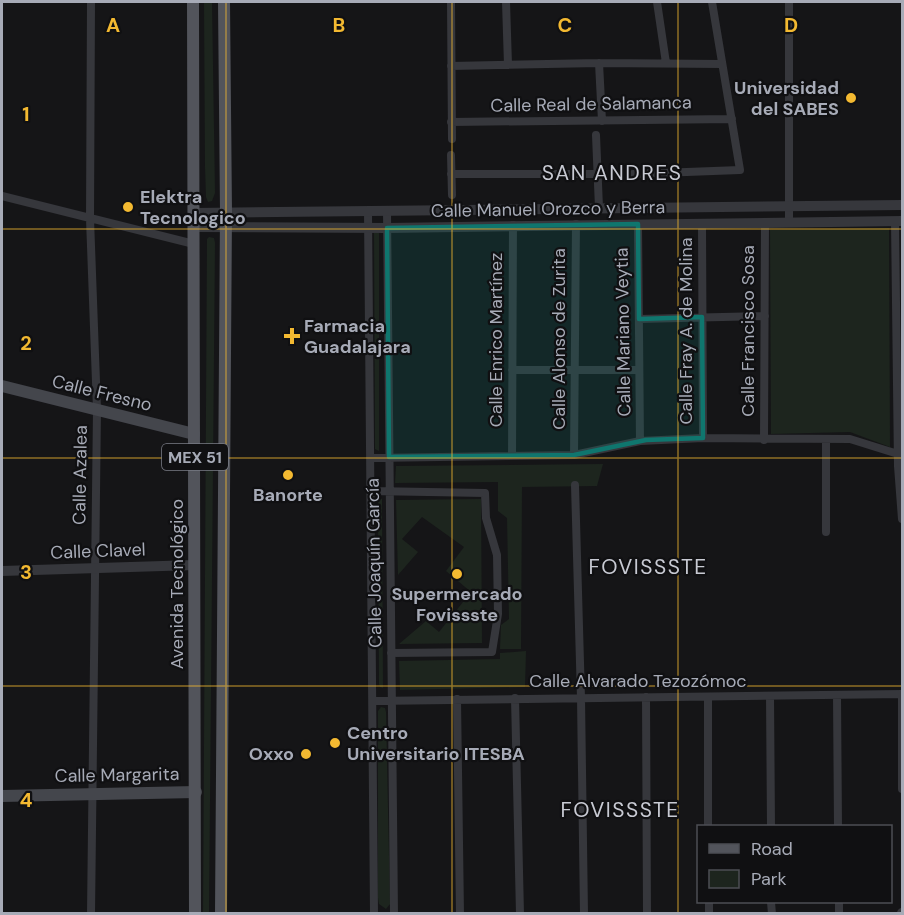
<svg xmlns="http://www.w3.org/2000/svg" width="904" height="915" viewBox="0 0 904 915" font-family="'DM Sans',sans-serif">
  <rect width="100%" height="100%" fill="#151517"/>
  <path fill="#1d251e" d="M204,2H212L215,193L212,201L208,202L206,197L205,167Z
    M889,228L890,447L850,432L771,434L770,230Z
    M374,233H379V451L375,449Z
    M209,237L214,238L215,243L209,913L203,914L207,239Z
    M603,464L597,486L522,487L521,649H500L501,625L509,619L507,518L498,511V482L395,483L396,466Z
    M378,497L382,499L383,688L380,687L379,684Z
    M481,499L482,643L399,644L426,621L439,632L471,592L446,571L464,547L422,517L402,539L418,552L398,575L396,500Z
    M526,651L525,687L400,690L399,661L500,659V653Z
    M381,707L385,708L386,712L390,904L386,909L379,904L378,898V711Z"/>
  <g fill="none" stroke-linecap="round" stroke-linejoin="round">
    <path stroke="#36373c" stroke-width="8" d="M451,2L452,139
      M506,2L508,65
      M657,2L666,63
      M599,63L602,121
      M451,66L599,63L722,64
      M451,122L732,119
      M596,135L599,208
      M451,155L452,195
      M451,174H598
      M633,174L740,170L712,2
      M2,196L194,244
      M387,211L394,914
      M368,212L374,914
      M895,221L898,466L902,519
      M789,222V2
      M638,224L640,441
      M702,224L703,438
      M639,319L765,316
      M512,370H639
      M764,440L765,222
      M574,455L576,224
      M512,456L513,225
      M371,458L574,455L640,441L703,438L850,439L898,454L902,453
      M575,485L581,698L584,914
      M371,491L485,493L486,518L497,555L498,614L492,652L391,653
      M826,532V439
      M902,694V789
      M837,695L838,826
      M770,696L771,826
      M646,697L647,914
      M708,697V826
      M515,698L520,914
      M457,699L460,914
      M373,701L902,694
      M709,902V914
      M771,902L772,914
      M839,902V914
      M91,914L97,409L90,219L91,2"/>
    <path stroke="#36373c" stroke-width="10" d="M195,213L902,205
      M194,227L387,228L902,221
      M2,571L195,565
      M902,914V913"/>
    <path stroke="#44464c" stroke-width="12" d="M2,386L194,434
      M2,796L196,792"/>
    <path stroke="#52545b" stroke-width="12" d="M193,2L195,914
      M221,914L226,213L224,2"/>
  </g>
  <path fill="#0f766e" fill-opacity="0.2" stroke="#0f766e" stroke-width="4.5" stroke-linejoin="round" d="M638,224L639,319L702,317L703,438L646,440L574,455L389,457L387,228Z"/>
  <path fill="none" stroke="#f3b931" stroke-width="1.5" stroke-opacity="0.55" d="M226,2V914M452,2V914M678,2V914M2,229H902M2,458H902M2,686H902"/>
  <g fill="#f3b931" stroke="#101012" stroke-width="2">
    <circle cx="851" cy="98" r="6"/>
    <circle cx="128" cy="207" r="6"/>
    <path d="M289 327h6v6h6v6h-6v6h-6v-6h-6v-6h6z"/>
    <circle cx="288" cy="475" r="6"/>
    <circle cx="457" cy="574" r="6"/>
    <circle cx="335" cy="743" r="6"/>
    <circle cx="306" cy="754" r="6"/>
  </g>
  <g text-anchor="middle" dominant-baseline="central" stroke-width="4.5" stroke-linejoin="round" paint-order="stroke">
    <rect fill="#101012" stroke="#7a7c86" stroke-width="1.5" x="162" y="444" width="66" height="26" rx="4.5"/>
    <g font-size="16" font-weight="bold" fill="#a7abb7">
      <text x="195" y="457">MEX 51</text>
    </g>
    <g font-size="18" font-weight="bold" fill="#a7abb7" stroke="#101012" text-anchor="start">
      <text x="839" y="88" text-anchor="end">Universidad<tspan x="839" dy="21">del SABES</tspan></text>
      <text x="140" y="197">Elektra<tspan x="140" dy="21">Tecnologico</tspan></text>
      <text x="304" y="326">Farmacia<tspan x="304" dy="21">Guadalajara</tspan></text>
      <text x="288" y="495" text-anchor="middle">Banorte</text>
      <text x="457" y="594" text-anchor="middle">Supermercado<tspan x="457" dy="21">Fovissste</tspan></text>
      <text x="347" y="733">Centro<tspan x="347" dy="21">Universitario ITESBA</tspan></text>
      <text x="294" y="754" text-anchor="end">Oxxo</text>
    </g>
    <g font-size="18" fill="#a7abb7" stroke="#101012">
      <text transform="translate(591 104) rotate(-1)">Calle Real de Salamanca</text>
      <text transform="translate(548 209) rotate(-1)">Calle Manuel Orozco y Berra</text>
      <text transform="translate(686 331) rotate(-90)">Calle Fray A. de Molina</text>
      <text transform="translate(748 331) rotate(-90)">Calle Francisco Sosa</text>
      <text transform="translate(623 332) rotate(-91)">Calle Mariano Veytia</text>
      <text transform="translate(559 339) rotate(-90)">Calle Alonso de Zurita</text>
      <text transform="translate(496 340) rotate(-90)">Calle Enrico Martínez</text>
      <text transform="translate(102 393) rotate(14)">Calle Fresno</text>
      <text transform="translate(80 475) rotate(-89)">Calle Azalea</text>
      <text transform="translate(98 551) rotate(-2)">Calle Clavel</text>
      <text transform="translate(374 563) rotate(-91)">Calle Joaquín García</text>
      <text transform="translate(177 584) rotate(-90)">Avenida Tecnológico</text>
      <text x="638" y="681">Calle Alvarado Tezozómoc</text>
      <text transform="translate(117 775) rotate(-1)">Calle Margarita</text>
    </g>
    <g font-size="21" letter-spacing="1.5" fill="#c8cad3" stroke="#101012">
      <text x="612" y="173">SAN ANDRES</text>
      <text x="648" y="567">FOVISSSTE</text>
      <text x="620" y="810">FOVISSSTE</text>
    </g>
  </g>
  <g font-size="20" text-anchor="middle" font-weight="bold" fill="#f3b931" stroke="#101012" stroke-width="4.5" stroke-linejoin="round" paint-order="stroke">
    <text x="113" y="32">A</text>
    <text x="339" y="32">B</text>
    <text x="565" y="32">C</text>
    <text x="791" y="32">D</text>
    <text x="26" y="121">1</text>
    <text x="26" y="350">2</text>
    <text x="26" y="579">3</text>
    <text x="26" y="807">4</text>
  </g>
  <rect width="904" height="915" fill="none" stroke="#a7abb7" stroke-width="6"/>
  <rect x="697" y="825" width="195" height="78" fill="#101012" stroke="#4c4e54" stroke-width="1.5"/>
  <rect x="709" y="844" width="30" height="9" fill="#52545b" stroke="#4c4e54" stroke-width="1.5"/>
  <text x="751" y="855" font-size="18" fill="#a7abb7">Road</text>
  <rect x="709" y="870" width="30" height="18" fill="#1d251e" stroke="#4c4e54" stroke-width="1.5"/>
  <text x="751" y="885" font-size="18" fill="#a7abb7">Park</text>
</svg>
